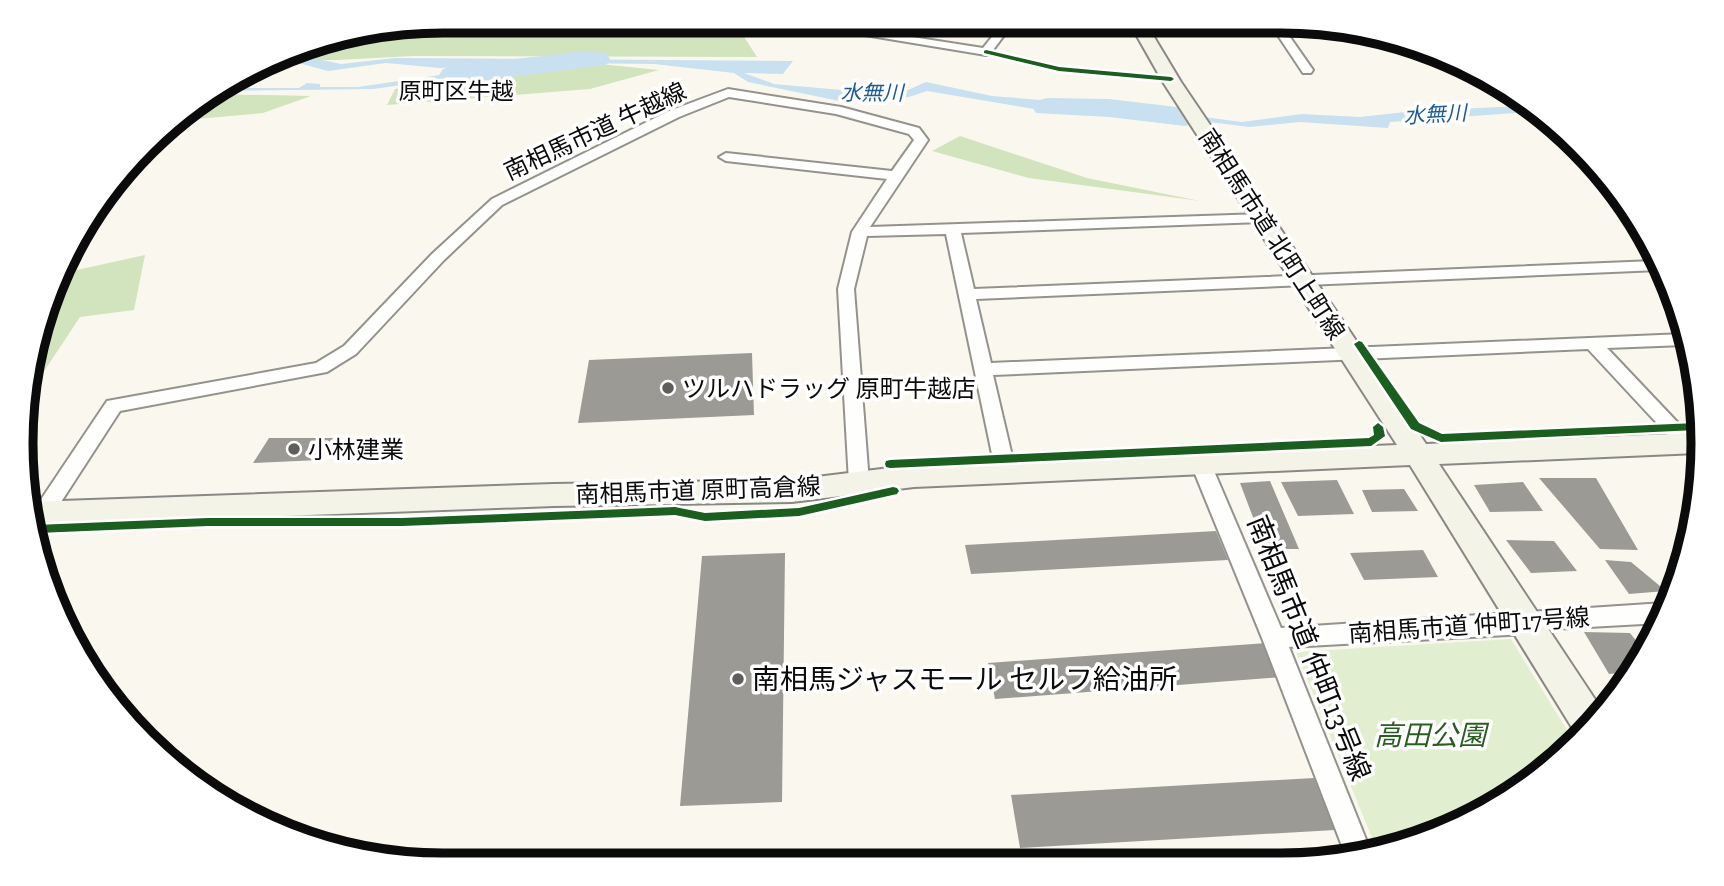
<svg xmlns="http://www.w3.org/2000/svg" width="1724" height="886" viewBox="0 0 1724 886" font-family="'Zilla Slab','Noto Sans JP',serif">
  <rect width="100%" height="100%" fill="#faf8ee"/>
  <path fill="#e1eed0" d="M1511,639L1575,743L1538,778L1442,833L1377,850L1296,652Z"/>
  <path fill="#d1e4be" d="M443,21H734L757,57L413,56L337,60H277L307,44Z
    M600,64L659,70L590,89L387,105L395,89L557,66Z
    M212,94L311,96L263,113L174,121L186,108Z
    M960,136L1087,178L1200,201L1029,178L932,151Z
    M145,255L134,310L80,317L29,394L35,334L63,273Z"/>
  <path fill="#c8e0f0" d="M289,53L341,64L395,58L793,61L783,74L744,73L774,84L853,91L901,93L926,82L992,96L1127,107L1242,122L1302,114L1360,117L1414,111L1522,106L1530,112L1390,122L1388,128L1300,122L1249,127L1122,111L1125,107L1034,109L927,91L909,97L844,102L748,82L734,73L654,64L564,63L373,89L218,91L223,88H299L307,83L320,84V87H358L495,67L540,65L440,68L386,63L328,71L280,58Z"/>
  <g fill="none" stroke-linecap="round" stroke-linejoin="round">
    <path fill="#c8e0f0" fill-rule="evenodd" d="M579,51L606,53L610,59L606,65L453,84L443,81L439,75L443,69L453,66C495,60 537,58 579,51Z
      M1047,98L1109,99L1185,108L1196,111L1200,117L1196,123L1185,126L1109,117L1036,113L1032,107L1036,101Z"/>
  </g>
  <path fill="#9c9a95" d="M752,353L754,415L578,423L589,360Z
    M269,438H333L319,460L253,463Z
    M1539,478H1596L1638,550L1600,549Z
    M1337,480L1354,514L1298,516L1281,482Z
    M1270,481L1299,549H1265L1240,483Z
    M1523,482L1543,511L1490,512L1474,485Z
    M1404,489L1418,511L1372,512L1362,490Z
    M1216,531L1228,560L971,574L965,545Z
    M1506,540L1554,541L1577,571L1531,573Z
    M1423,550L1438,577L1364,580L1350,553Z
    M785,553L782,802L680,806L702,556Z
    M1605,560L1631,562L1666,591L1629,594Z
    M1584,632L1630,633L1645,652L1631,672L1609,674Z
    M1267,643L1282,677L995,699L988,663Z
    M1314,778L1335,830L1020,848L1011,795Z"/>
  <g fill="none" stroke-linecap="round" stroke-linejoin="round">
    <defs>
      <path id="street" d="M780,21H809L983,48L1004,22H1014L990,54L986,55Z
        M1269,22L1315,24L1333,28L1285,30L1313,70L1311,73H1303Z
        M728,89L841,107L919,128L928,140L870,227L1262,214L1269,218L1262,222L961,233L974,289L1654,261L1659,270L976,299L991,363L1684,334L1685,345L1607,348L1697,443L1694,448H1680L1588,349L993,375L1016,473L1013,478L1006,480L999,478L996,473L946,234L867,236L854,289L869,482L866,487L859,489L852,487L849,482L838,289L852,232L887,179L726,161L719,157L726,153L892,171L914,140L909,134L836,114L729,97L679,117L502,205L444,260L356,354L327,372L120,411L50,519L43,521L36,519L33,513L36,507L107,401L316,363L344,346L432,254L492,199L669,111Z
        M1201,457L1208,459L1211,464L1281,628L1664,603L1666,604L1661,623L1552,629L1526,634L1289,647L1371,852L1347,859L1262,638L1191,464L1194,459Z"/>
      <path id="secondary" d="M1129,22H1145L1181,82L1426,444L1697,433L1698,453L1439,464L1604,713L1579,739L1410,465L914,487L792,502L554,506L35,525L29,503L32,502L554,484L792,480L914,465L1397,445L1163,82Z"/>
    </defs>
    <use href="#street" stroke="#93928d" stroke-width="4"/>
    <use href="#secondary" stroke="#898884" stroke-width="4"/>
    <use href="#street" fill="#fefefc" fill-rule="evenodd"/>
    <use href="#secondary" fill="#f4f3e8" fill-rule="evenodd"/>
    <defs>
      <path id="cycleway" d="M986,50L1059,67L1171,77L1174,79L1171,81L1059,71L984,53V51Z
        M1359,341L1362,342L1419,423L1442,434L1696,423L1697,430L1441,442L1411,429L1354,344Z
        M1378,423L1383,427L1385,436L1371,446L890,468L886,467L885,464L886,461L890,460L1369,438L1374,435L1373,427Z
        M893,487L897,488L899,491L897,494L799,516L705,521L675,515L402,526H208L37,533L35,525L208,518H402L675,507L705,513L799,508Z"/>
    </defs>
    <use href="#cycleway" stroke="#fff" stroke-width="5"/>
    <use href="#cycleway" fill="#1b5e20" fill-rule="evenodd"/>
  </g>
  <g fill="#5f5e5a" stroke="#fff" stroke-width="2.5">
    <circle cx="668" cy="388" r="7"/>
    <circle cx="294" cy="449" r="7"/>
    <circle cx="738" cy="679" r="7"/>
  </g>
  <g text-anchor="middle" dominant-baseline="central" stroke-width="7" stroke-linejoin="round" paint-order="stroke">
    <g font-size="21" font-style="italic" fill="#1e5a93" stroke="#fff">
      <text x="872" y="92">水無川</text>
      <text transform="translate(1435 114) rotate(-3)">水無川</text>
    </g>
    <g font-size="23" fill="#0b0b0b" stroke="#fff">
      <text x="456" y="91">原町区牛越</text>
    </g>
    <g font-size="24" fill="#0b0b0b" stroke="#fff">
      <text transform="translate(595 131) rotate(-25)">南相馬市道 牛越線</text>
      <text transform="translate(1272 234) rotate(57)">南相馬市道 北町上町線</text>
      <text transform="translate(698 490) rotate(-2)">南相馬市道 原町高倉線</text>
      <text transform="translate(1469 625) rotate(-4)">南相馬市道 仲町17号線</text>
    </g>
    <g font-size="24" fill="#0b0b0b" stroke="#fff" text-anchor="start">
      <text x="682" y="388">ツルハドラッグ 原町牛越店</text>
      <text x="308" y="449">小林建業</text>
    </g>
    <g font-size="28" fill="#0b0b0b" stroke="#fff">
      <text transform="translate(1309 648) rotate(68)">南相馬市道 仲町13号線</text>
    </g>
    <g font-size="28" fill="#0b0b0b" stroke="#fff" text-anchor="start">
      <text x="752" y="679">南相馬ジャスモール セルフ給油所</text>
    </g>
    <g font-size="28" font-style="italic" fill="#2a5d20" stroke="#fff">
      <text x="1430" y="735">高田公園</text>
    </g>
  </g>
  <path d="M0 0H1724V886H0ZM443 33H1281A410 410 0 0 1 1691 443V443A410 410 0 0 1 1281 853H443A410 410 0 0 1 33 443V443A410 410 0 0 1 443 33Z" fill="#fff" fill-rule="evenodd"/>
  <path fill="none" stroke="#0b0b0b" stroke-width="9" d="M443 33H1281A410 410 0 0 1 1691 443V443A410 410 0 0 1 1281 853H443A410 410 0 0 1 33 443V443A410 410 0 0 1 443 33Z"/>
</svg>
